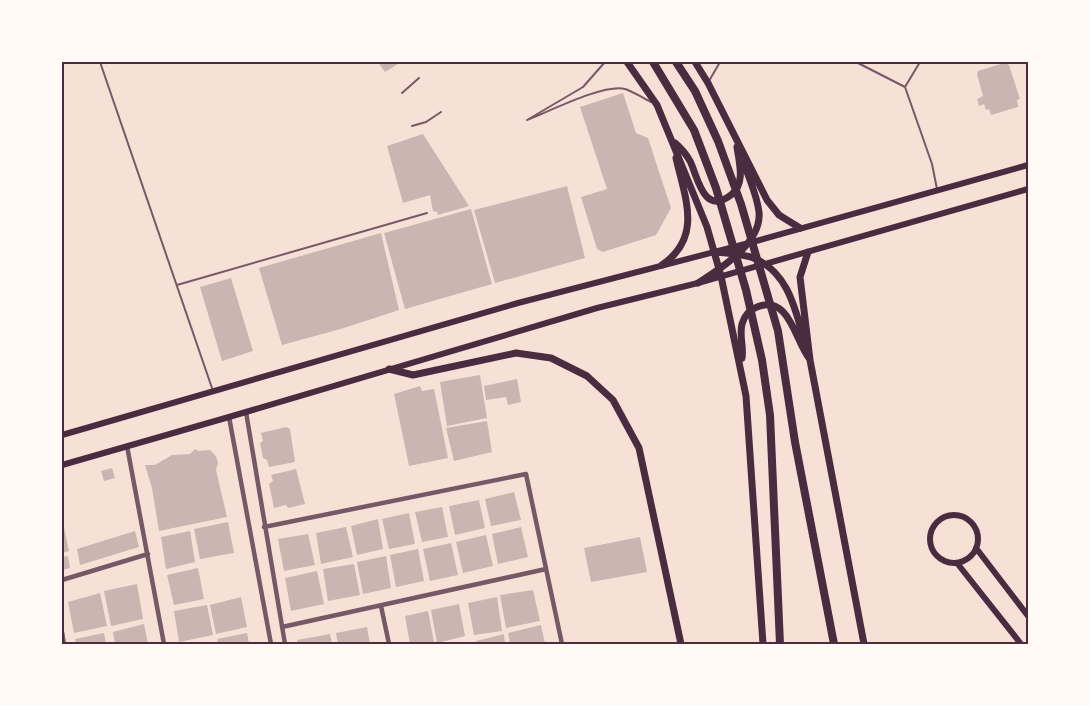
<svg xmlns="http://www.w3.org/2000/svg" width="1090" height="706" viewBox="0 0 1090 706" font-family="'PT Sans',sans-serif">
  <rect width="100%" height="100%" fill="#f7e1d7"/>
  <path fill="#ccb4b1" d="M378,62H401L385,72Z
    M1004,63L1009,65L1020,99L1017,100L1018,107L991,115L989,109L986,110L984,104L979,106L977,99L983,96L977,74L978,71Z
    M623,93L636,133L648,138L671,208L656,235L603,252L597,249L581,197L607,189L580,107Z
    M423,134L469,206L438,215L437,212L433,211L430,195L403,203L387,146Z
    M567,186L585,258L495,283L474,210Z
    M471,209L492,284L405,309L384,233Z
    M381,233L399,310L344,328L282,345L259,268Z
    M231,278L253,351L222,361L200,287Z
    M480,375L487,418L447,426L440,382Z
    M517,379L521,402L508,405L506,397L486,400L484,386Z
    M420,386L422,391L434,389L448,458L409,466L394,394Z
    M487,421L492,452L454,461L446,428Z
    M286,427L290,429L295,462L269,467L267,460L263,458L260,443L263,441L261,433Z
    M195,449L198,451L210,450L216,456L218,463L216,470L227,517L159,531L152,488L145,465H155L172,455L190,454Z
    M112,468L115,478L104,481L101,471Z
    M296,469L305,504L288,508L286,505L274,508L269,484L273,481L271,475Z
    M514,492L521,520L491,526L485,499Z
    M479,500L485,528L455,535L449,506Z
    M442,507L448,537L422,542L415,512Z
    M409,513L415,544L389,549L382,519Z
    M62,518L69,551L62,553Z
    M378,519L383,549L357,555L351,526Z
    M228,522L234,553L200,559L194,529Z
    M346,527L353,557L321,564L316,533Z
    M521,527L528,557L498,564L492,534Z
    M135,531L139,547L80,565L77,549Z
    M190,531L195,562L166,569L161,537Z
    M308,534L315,565L284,571L278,539Z
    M486,535L493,566L463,573L456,542Z
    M640,537L647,572L591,582L584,548Z
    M451,543L458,575L430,581L423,549Z
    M418,549L424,581L396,587L390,555Z
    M68,556L70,568L62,570V557Z
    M386,556L391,588L363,594L357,562Z
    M354,564L360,595L328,601L323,569Z
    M198,568L204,599L174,605L167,575Z
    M317,571L324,604L291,611L285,578Z
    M137,584L143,619L111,626L104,591Z
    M533,590L540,621L506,628L500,595Z
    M100,593L107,626L74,633L68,602Z
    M241,597L247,627L216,634L210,605Z
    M497,597L502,631L474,635L468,603Z
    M459,604L465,636L437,643L431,610Z
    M207,605L213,635L179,642L174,611Z
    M428,611L434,642L410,644L405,616Z
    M144,624L148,644H115L113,632Z
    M541,625L545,644H510L508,633Z
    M367,627L370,644H338L336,633Z
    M104,633L106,644H76L75,639Z
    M247,633L249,644H218L217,639Z
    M330,634L332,644H298L297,640Z
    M504,634L505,644H477L476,641Z"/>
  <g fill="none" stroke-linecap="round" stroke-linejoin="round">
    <path stroke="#755966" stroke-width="2" d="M100,62L213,391
      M605,62L583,87L527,120C548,112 605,83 625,89C634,92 643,98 651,102
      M856,62L905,87L932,164L937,189
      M709,81L720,62
      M905,87L920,62
      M402,93L419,78
      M412,126L426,122L441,112
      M177,285L427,213"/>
    <path stroke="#755966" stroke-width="4.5" d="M246,412L285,644
      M229,417L271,644
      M127,446L164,644
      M264,527L526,474L562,644
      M62,580L148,554
      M381,606L389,644
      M282,627L546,569
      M62,632L64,644"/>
    <path stroke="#4a2c40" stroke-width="6" d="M62,435L518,303L749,243L1028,165
      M62,465L229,417L597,308L698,283L1028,189
      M930 539a24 24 0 1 1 48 0a24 24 0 1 1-48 0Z
      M976,548L1028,616
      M957,563L1021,644"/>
    <path stroke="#4a2c40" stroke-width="7" d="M627,62L657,105L707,227L721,276L746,396L763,644
      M695,62L708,83L767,200L779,215L800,228
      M675,143C681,148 686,154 690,161C698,177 703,216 731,195C746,184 739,162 737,147
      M714,252C726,253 739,254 751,257C787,270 795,307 804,340
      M808,252L800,277L810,360L864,644
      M662,265C703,237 685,198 676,158
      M698,283C720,269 762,243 759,212C757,195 749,179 744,163
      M742,358C744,347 739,335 742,324C744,317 749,310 757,307C789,294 795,340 809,358
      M389,369L413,375L516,353L551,358L587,376L613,400L639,448L681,644"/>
    <path stroke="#4a2c40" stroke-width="8" d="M653,62L694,130L716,188L746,290L762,360L770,415L780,644
      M676,62L695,91L718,141L741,204L778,331L795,442L834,644"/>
  </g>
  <rect width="1090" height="706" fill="none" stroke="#fffaf5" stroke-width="126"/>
  <rect x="63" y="63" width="964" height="580" fill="none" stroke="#4a2c40" stroke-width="2"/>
</svg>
